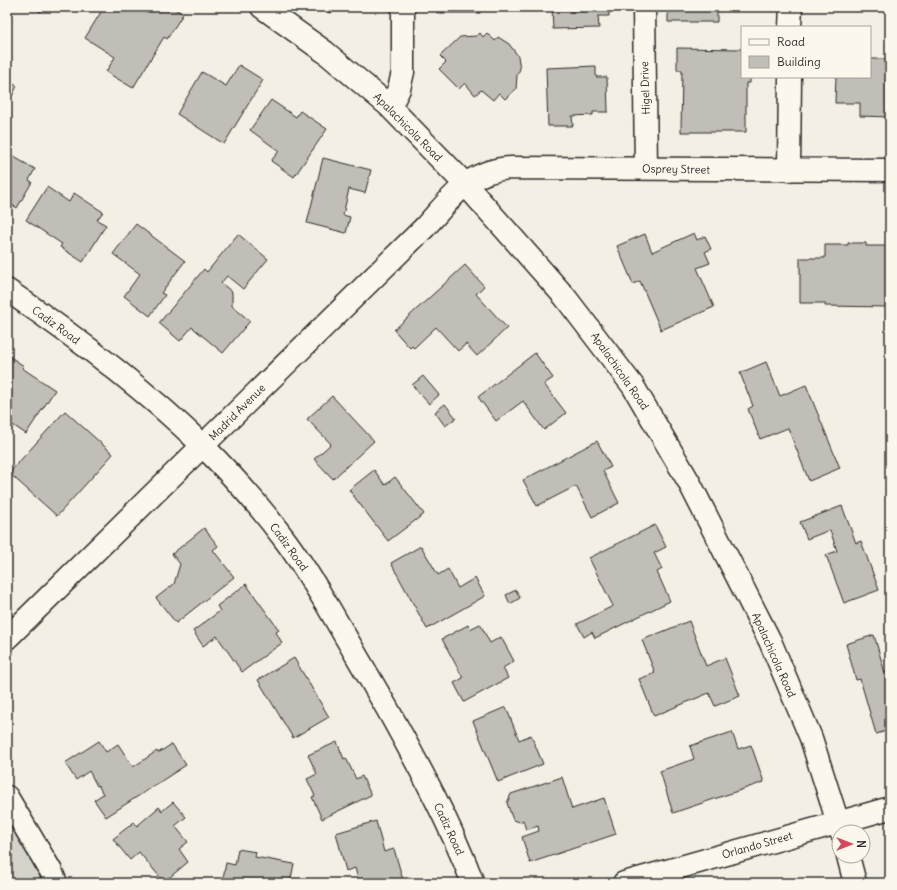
<svg xmlns="http://www.w3.org/2000/svg" width="897" height="890" viewBox="0 0 897 890" font-family="Delius,sans-serif">
  <rect width="100%" height="100%" fill="#f3efe4"/>
  <filter id="ink" filterUnits="userSpaceOnUse"><feTurbulence type="fractalNoise" baseFrequency=".025" numOctaves="2"/><feDisplacementMap in="SourceGraphic" scale="8" xChannelSelector="R" yChannelSelector="G"/><feConvolveMatrix kernelMatrix="1 2 1 2 8 2 1 2 1" color-interpolation-filters="sRGB"/></filter>
  <g filter="url(#ink)">
    <path fill="#d5d2c9" stroke="#807e7a" d="M7,817L25,847L43,883H7Z"/>
    <path fill="#c0beb6" stroke="#2b2b2b" d="M31,7H43L41,12Z
      M104,7H138L147,13L150,7H172L183,14L167,39L164,37L133,88L106,72L115,57L85,38Z
      M326,7H344L329,13Z
      M437,7H480V13H437Z
      M552,7H571V12L589,11V7H609V16H598L599,28L553,29Z
      M668,7H717V22H668Z
      M480,33L483,37L487,33L495,41L498,37L509,44L518,56L520,69L517,75L516,89L505,99L499,93L493,100L481,90L475,95L465,83L459,89L439,69L446,62L440,56L460,37L477,36Z
      M677,48L742,49V77H752H750V83H746V132H681L682,70H677Z
      M870,59H890V117L860,116V103H835L836,77H870Z
      M239,65L263,80L224,144L177,114L202,72L226,86Z
      M596,66V77H607L608,112H593V115L572,116L573,126H548L546,68Z
      M7,81L17,86L12,96L7,93Z
      M271,100L296,117L300,111L327,129L294,177L271,161L279,151L250,130Z
      M7,127L11,130L7,137Z
      M7,153L35,169L29,180L32,182L17,208L7,202Z
      M323,158L371,170L365,193L349,189L343,215L350,217L346,233L307,223Z
      M47,187L69,202L74,193L103,212L97,220L106,225L83,262L60,247L62,244L26,220Z
      M136,224L185,261L161,293L165,295L150,316L124,296L140,274L113,254Z
      M694,233L697,240L705,236L711,249L705,252L710,263L697,268L714,307L661,330L640,281L633,284L617,246L645,234L652,252Z
      M238,234L268,259L243,289L227,276L221,283L232,292V306L250,321L223,353L192,327L180,341L159,323L204,269L207,272Z
      M848,243H866V246H888V307L825,306V303H800V258H825V245H848Z
      M465,265L484,286L476,294L507,328L477,356L466,344L458,351L436,327L414,348L412,346L410,348L394,330Z
      M535,353L553,378L544,384L566,413L544,430L523,401L496,421L478,397Z
      M7,355L24,366L22,368L55,390L26,434L7,421Z
      M766,362L780,396L806,385L840,468L809,481L788,428L760,439L748,409L753,406L740,373Z
      M423,376L439,395L429,404L412,385Z
      M332,396L374,441L333,479L314,459L331,444L307,419Z
      M445,404L456,418L445,426L435,412Z
      M65,411L113,454L57,516L9,473Z
      M597,441L611,467L603,471L619,503L592,517L576,486L537,506L523,480Z
      M374,470L385,485L395,477L424,514L388,541L349,490Z
      M842,506L856,543L861,541L879,590L844,603L826,555L837,551L830,530L807,539L800,522Z
      M655,525L666,547L654,553L662,569L657,572L670,601L595,638L592,632L584,637L577,624L613,606L589,558Z
      M204,528L218,546L213,550L234,577L176,623L156,598L174,584L180,564L172,554Z
      M421,546L438,575L448,569L458,588L475,578L485,596L427,629L391,563Z
      M246,584L279,630L276,632L282,643L242,672L217,636L203,646L193,631L220,611L217,606Z
      M516,590L520,598L510,604L506,595Z
      M689,621L706,666L725,658L740,696L715,706L709,693L654,716L639,679L655,673L642,640Z
      M480,624L490,643L501,637L514,661L503,668L508,678L464,702L454,683L463,678L442,639L468,625L470,629Z
      M874,635L885,673L890,671V730L876,734L860,679L856,680L846,644Z
      M294,658L329,717L293,738L258,680Z
      M506,707L519,740L531,735L543,764L498,782L473,721Z
      M732,732L738,749L751,745L764,782L673,813L660,771L694,759L690,746Z
      M99,741L106,752L118,744L133,767L157,751L158,753L172,744L186,765L106,817L94,800L103,794L98,785L97,786L89,771L76,780L65,763Z
      M337,742L344,759L346,758L356,779L362,776L371,795L322,819L312,797L315,796L307,779L317,774L308,755Z
      M562,777L572,809L604,798L616,834L530,863L522,837L539,831L538,826L526,830L523,820L520,822L513,820L507,803L511,794Z
      M173,802L186,817L175,826L188,842L179,849L188,862L164,882L139,852L130,860L113,839L134,822L137,826L159,807L162,811Z
      M376,821L384,852L394,849L403,880L394,883H359L355,868L346,871L336,833Z
      M238,849L256,852L255,857L294,864L290,883H222L226,863L235,865Z"/>
    <g fill="none" stroke-linecap="round" stroke-linejoin="round">
      <defs>
        <path id="minor" d="M262,7L325,52L388,105L465,184L565,297L633,386L689,482L770,641L811,738L841,832
          M644,7L646,168
          M790,27L791,7
          M388,105L394,99L399,89L403,72V7
          M789,170L790,77
          M7,290C76,337 144,388 203,446C231,474 258,504 282,536C300,559 315,585 330,610C349,643 369,677 388,710C419,766 450,823 473,883
          M7,638L425,227C451,199 468,170 511,168L890,170
          M7,797L51,871L56,883
          M848,856L855,883
          M624,883L890,808"/>
      </defs>
      <use href="#minor" stroke="#2b2b2b" stroke-width="25"/>
      <use href="#minor" stroke="#fbf7ec" stroke-width="22"/>
    </g>
  </g>
  <g text-anchor="middle" dominant-baseline="central" stroke-width="3.5" stroke-linejoin="round" paint-order="stroke">
    <g font-size="11" fill="#2b2b2b" stroke="#fbf7ec">
      <text transform="translate(645 88) rotate(-92)">Higel Drive</text>
      <text transform="translate(408 127) rotate(45)">Apalachicola Road</text>
      <text transform="translate(676 169) rotate(1)">Osprey Street</text>
      <text transform="translate(56 325) rotate(36)">Cadiz Road</text>
      <text transform="translate(620 371) rotate(55)">Apalachicola Road</text>
      <text transform="translate(237 412) rotate(-45)">Madrid Avenue</text>
      <text transform="translate(289 547) rotate(54)">Cadiz Road</text>
      <text transform="translate(774 655) rotate(66)">Apalachicola Road</text>
      <text transform="translate(449 829) rotate(65)">Cadiz Road</text>
      <text transform="translate(757 845) rotate(-16)">Orlando Street</text>
    </g>
  </g>
  <rect width="897" height="890" fill="none" stroke="#fbf7ec" stroke-width="24"/>
  <rect x="12" y="12" width="873" height="866" fill="none" stroke="#2b2b2b" stroke-width="1.5" filter="url(#ink)"/>
  <rect x="741" y="26" width="130" height="52" fill="#fbf7ec" stroke="#a8a59f"/>
  <rect x="749" y="39" width="20" height="6" fill="#fbf7ec" stroke="#a8a59f"/>
  <text x="777" y="46" font-size="12" fill="#2b2b2b">Road</text>
  <rect x="749" y="56" width="20" height="12" fill="#c0beb6" stroke="#a8a59f"/>
  <text x="777" y="66" font-size="12" fill="#2b2b2b">Building</text>
  <g transform="translate(851 844) rotate(90)"><circle r="19" fill="#fbf7ec" stroke="#a8a59f"/>
  <path d="M0-3L7 15L0 10L-7 15Z" fill="#d1495b"/>
  <text y="-6" font-size="11" font-weight="bold" text-anchor="middle" fill="#2b2b2b">N</text>
  </g>
</svg>
